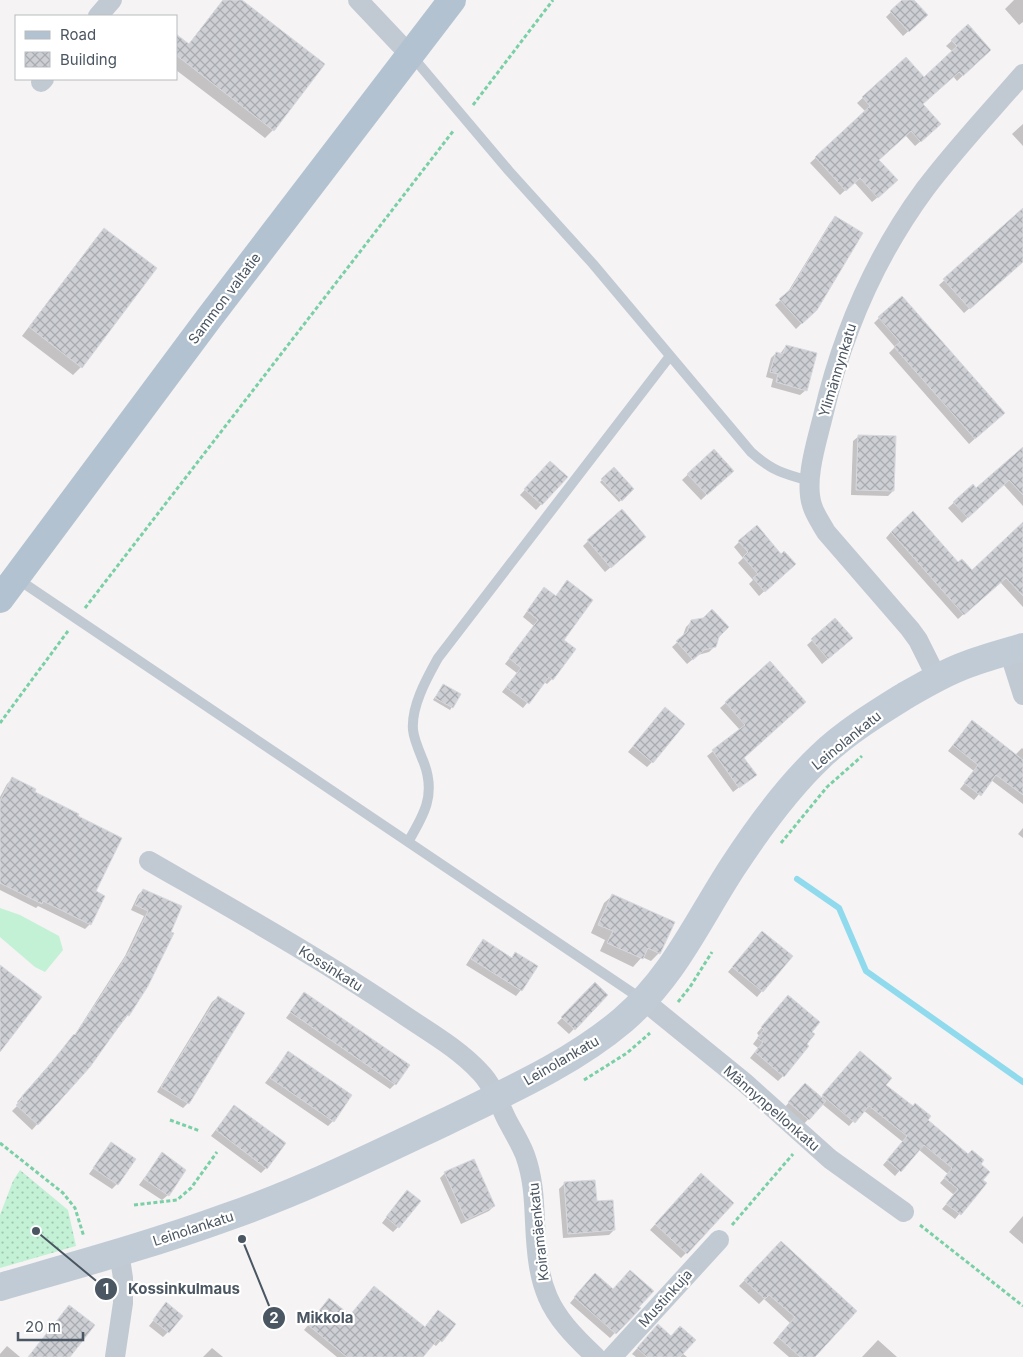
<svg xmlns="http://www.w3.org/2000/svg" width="1023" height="1357" viewBox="0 0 1023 1357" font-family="Inter,sans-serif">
  <defs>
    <pattern id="grass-dots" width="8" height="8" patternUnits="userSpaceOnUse" patternTransform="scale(1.25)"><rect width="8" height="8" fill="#c3f1d5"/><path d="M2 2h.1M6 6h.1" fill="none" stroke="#a0c6b0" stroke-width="1.8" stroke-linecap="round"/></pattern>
    <pattern id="building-cross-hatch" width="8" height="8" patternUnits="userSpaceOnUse" patternTransform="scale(1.25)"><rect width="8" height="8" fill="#cdcfd5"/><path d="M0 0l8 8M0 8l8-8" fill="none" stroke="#a8abb0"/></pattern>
  </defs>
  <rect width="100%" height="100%" fill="#f5f3f3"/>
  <path fill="url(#grass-dots)" d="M20,1170L68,1210L76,1246L0,1268V1215L13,1181Z"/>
  <path fill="#c3f1d5" d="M0,908L20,915L59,936L63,950L45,972L35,967L0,937Z"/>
  <path fill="#0003" d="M223,0H240L273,130L265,138L176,70V35L188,45Z
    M903,0H913L926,15L903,36L886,17Z
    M1014,0H1023V22L1019,25L1005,9Z
    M968,26L990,50L957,81L953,76L921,105L934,130L915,146L905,135L878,160L891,186L872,202L854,182L840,195L810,163L866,112L857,103L906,59L924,79L953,52L946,46Z
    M1023,124V146L1012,134Z
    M1023,210V261L964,313L939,285Z
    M835,217L813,312L796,329L775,305L786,295L830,223Z
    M104,229L81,367L73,375L22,336L96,238Z
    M879,318L998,418L969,444L889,353L895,347L874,323Z
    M786,346L806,390L800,395L771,387L773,379L766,377L771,358L776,353L780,354Z
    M859,436L893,491L888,496L851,495L853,441Z
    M1023,449V506L1003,484L962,523L948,508L972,486L976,490Z
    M714,450L727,476L701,500L682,480Z
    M550,463L566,477L536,510L520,495Z
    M614,469L633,489L619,502L600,482Z
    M891,532L972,572L1023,540V607L1000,582L958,619L886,538Z
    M588,541L639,543L605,572L583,546Z
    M739,542L789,569L759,596L749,584L753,580L738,563L743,558L734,547Z
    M563,587V640L575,650L552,679L547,684L544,682L523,708L502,692L517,673L505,664L534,626L523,617L539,594L555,597Z
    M835,620L846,644L822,664L807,645Z
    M692,621L718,636L715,646L709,652L698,655L687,664L672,647L682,638L686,627Z
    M770,663L742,758L755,775L733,792L707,756L740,730L720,708Z
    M443,685L460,695L450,710L433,700Z
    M660,714L652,762L647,767L628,752Z
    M967,727L1015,755L1022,748L1023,749V804L991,780L974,800L960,789L974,771L948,751Z
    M12,779L33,792L94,892L90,924L85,929L38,906L36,908L0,890V797L7,784Z
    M1023,828V838L1018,834Z
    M143,890L181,907L128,1015L89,1066L32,1130L12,1111L19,1104L17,1102L74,1036L125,956L144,916L131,910L138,895Z
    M613,895L659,953L651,961L642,957L633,967L600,951L605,940L591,933L604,903Z
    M762,932V991L757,997L728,972Z
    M483,941L511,958L516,953L521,990L516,996L466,965L478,946Z
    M595,984L607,995L569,1034L557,1023Z
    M304,994L395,1084L390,1089L286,1018Z
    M218,997L188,1103L183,1108L157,1092L212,1002Z
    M783,1002L811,1032L783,1076L778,1081L750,1058L758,1048L753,1044L759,1036L757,1033Z
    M288,1053L333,1121L328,1126L265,1083Z
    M855,1058L885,1085L979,1165L982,1180L985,1183L955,1219L942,1209L954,1195L940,1183L948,1174L918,1149L895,1176L883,1165L903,1142L863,1110L849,1126L822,1104L803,1125L784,1108L800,1090L821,1098Z
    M234,1106L266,1168L261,1173L211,1136Z
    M111,1144L117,1184L112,1189L89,1174Z
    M162,1154L168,1195L162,1200L139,1185Z
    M445,1173L494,1206L489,1211L461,1224L440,1178Z
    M695,1180L686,1253L681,1258L650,1230Z
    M565,1183L596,1202L614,1230L609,1235L563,1238L559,1189Z
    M402,1197L398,1227L393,1232L382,1223Z
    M1023,1216V1244L1009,1232Z
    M781,1243L814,1357H789L773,1343L790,1323L764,1299L759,1304L739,1286Z
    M590,1280L613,1290L639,1308L610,1338L570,1303Z
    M374,1287L424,1328L433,1316L455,1324L436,1346L432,1343L421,1357H337L304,1330L325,1305L350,1316Z
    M166,1304L168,1332L163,1337L149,1326Z
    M653,1331L682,1353L687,1357H636L632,1354Z
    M878,1340L897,1357H862Z
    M7,1346L20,1357H0V1354Z
    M212,1348L223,1357H203Z"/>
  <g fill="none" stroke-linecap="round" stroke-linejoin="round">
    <path stroke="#90daee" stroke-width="6" d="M797,879L839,908L866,971L1023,1082"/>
  </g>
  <path fill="url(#building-cross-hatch)" stroke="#d7d9de" d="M223,0H242L325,64L274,131L176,55V34L189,44Z
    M902,0H914L928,15L909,32L890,11Z
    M968,24L991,50L963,76L959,72L923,104L941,124L921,142L911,131L879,160L898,180L878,198L860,178L846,191L815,157L870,106L862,97L906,57L924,77L957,46L951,40Z
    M1023,208V262L970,309L943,279Z
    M835,216L863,233L817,310L802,324L779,299L791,289Z
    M104,228L157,268L82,368L29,327Z
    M902,296L1005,413L975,439L894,347L900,342L878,317Z
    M786,345L817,353L807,391L776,382L778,374L770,372L776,352L783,354Z
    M858,435L896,436L894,491L856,490Z
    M1023,447V495L1009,480L968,518L953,502L973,484L976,488Z
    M714,449L734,471L707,495L687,474Z
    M550,461L568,477L542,505L524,489Z
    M614,467L634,489L622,501L601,479Z
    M622,509L646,537L611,568L587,540Z
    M913,511L958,562L962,559L972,570L1023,522V596L1006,578L964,615L891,532Z
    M757,525L781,554L784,551L796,564L765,592L753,578L758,574L743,557L748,552L738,541Z
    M567,580L593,600L564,640L576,649L553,680L549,677L529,704L506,687L521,668L509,658L538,620L527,611L544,587L556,596Z
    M712,609L729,627L719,637L716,647L704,650L693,660L676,641L687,632L691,620L703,618Z
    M835,618L853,638L828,659L811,639Z
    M770,661L806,702L744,758L757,775L739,788L712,750L745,725L725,702Z
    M443,684L461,694L453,708L435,698Z
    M665,707L685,724L653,763L633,746Z
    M972,720L1023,760V795L996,775L981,796L964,783L978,765L953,745Z
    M12,777L36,789L35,792L79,814L78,816L122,838L96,891L105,896L91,925L43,901L42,904L0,883V801Z
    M143,889L182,906L171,932L174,933L148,986L129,1016L127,1015L90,1067L38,1125L16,1105L23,1098L22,1096L48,1067L74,1034L75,1035L105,990L130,950L148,911L135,905Z
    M612,894L675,922L660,954L648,948L643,959L607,943L613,931L598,925Z
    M762,931L793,956L763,992L732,967Z
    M483,939L512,958L515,952L538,966L522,991L471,959Z
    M0,965L42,997L0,1052Z
    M595,982L608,995L575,1030L561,1017Z
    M304,992L410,1065L396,1085L290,1012Z
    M788,995L820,1022L812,1032L815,1034L807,1044L809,1046L784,1077L755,1052L763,1042L757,1038L764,1030L761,1027Z
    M218,996L245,1013L189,1104L161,1087Z
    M288,1051L352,1095L334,1122L270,1078Z
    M860,1051L892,1078L886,1085L913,1106L915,1103L931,1116L928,1120L968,1154L972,1150L984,1160L981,1164L990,1172L983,1180L987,1183L961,1215L946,1204L958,1189L944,1178L952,1168L924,1145L901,1172L887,1160L907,1136L869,1106L855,1123L822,1095Z
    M805,1083L826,1101L809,1120L788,1102Z
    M234,1105L286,1143L267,1169L216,1130Z
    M111,1142L136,1159L118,1185L93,1168Z
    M162,1152L186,1170L169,1196L144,1179Z
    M474,1159L495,1206L466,1220L444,1172Z
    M701,1173L734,1203L687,1254L655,1224Z
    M595,1180L597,1201L613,1200L615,1230L568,1234L564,1182Z
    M407,1190L421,1201L399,1228L386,1217Z
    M781,1241L857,1311L815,1357H800L778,1337L795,1317L769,1295L765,1299L744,1280Z
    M630,1270L654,1291L639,1307L641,1308L616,1334L574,1297L595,1273L613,1289Z
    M374,1286L425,1327L438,1310L456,1324L442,1342L438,1339L423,1357H347L308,1325L329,1298L350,1315Z
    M166,1302L183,1316L169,1333L153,1320Z
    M69,1305L95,1325L70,1357H28Z
    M658,1324L671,1336L680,1326L696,1340L680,1357H647L637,1348Z"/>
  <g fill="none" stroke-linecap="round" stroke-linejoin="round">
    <path stroke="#7ad0a6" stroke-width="3" stroke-dasharray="4 2.5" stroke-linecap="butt" d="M473,105L553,0
      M85,608L454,130
      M0,723L68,631
      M781,843L827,787L862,756
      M678,1002L690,987L712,952
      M584,1080L627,1053L650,1033
      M170,1120L200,1131
      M0,1143L63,1193L75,1208L84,1237
      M134,1205L177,1200L191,1188L217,1152
      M732,1225L793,1154
      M920,1225L1023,1306"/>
    <path stroke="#c1cad2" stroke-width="10" d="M411,55L509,171L593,264L751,452C772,471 784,474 810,481
      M16,578L643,1000
      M408,842C424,815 436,795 424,763C420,753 414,740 413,730C411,706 427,678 438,658L670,356"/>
    <path stroke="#c1cad2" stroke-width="20" d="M358,0L410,55
      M98,16L112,0
      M41,82L44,79
      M1009,651L1023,695
      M937,678L918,640L910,629L826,532C821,523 815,515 812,505C804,480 817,441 823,416C842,334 875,257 925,189C955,149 990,112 1023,74
      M149,861C234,910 320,958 401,1013C427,1031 458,1048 480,1072C492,1084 499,1103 506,1118C512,1130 520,1142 525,1155C533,1177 534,1198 535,1222C538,1289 546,1311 596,1357
      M643,1000L744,1082L830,1159L904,1212
      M115,1357L123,1303V1278L119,1252
      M612,1357L719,1240"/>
    <path stroke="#c1cbd6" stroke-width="28" d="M0,1287C76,1265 153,1244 227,1217C302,1191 373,1156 445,1122C506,1092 571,1064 623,1020C674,976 697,922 732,868C758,828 787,788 821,756C845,733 874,715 903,697C922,686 942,674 963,666C983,658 1003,653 1023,647"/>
    <path stroke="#b3c2d1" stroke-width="28" d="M0,599L209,318L452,0"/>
  </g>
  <g text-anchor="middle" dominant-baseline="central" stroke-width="4.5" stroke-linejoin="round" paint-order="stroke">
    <g font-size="14" fill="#4a5661" stroke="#fff">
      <text transform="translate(224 298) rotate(-53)">Sammon valtatie</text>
      <text transform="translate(837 370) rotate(-73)">Ylimännynkatu</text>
      <text transform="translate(846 740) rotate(-39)">Leinolankatu</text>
      <text transform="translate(331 968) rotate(32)">Kossinkatu</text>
      <text transform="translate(561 1060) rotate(-30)">Leinolankatu</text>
      <text transform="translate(772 1108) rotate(41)">Männynpellonkatu</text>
      <text transform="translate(193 1228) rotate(-18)">Leinolankatu</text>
      <text transform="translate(538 1232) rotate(-96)">Koiramäenkatu</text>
      <text transform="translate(665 1298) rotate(-48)">Mustinkuja</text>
    </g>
  </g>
  <path fill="none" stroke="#4a5661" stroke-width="2" d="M36 1231L106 1289M242 1239L274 1318"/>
  <g fill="#4a5661" stroke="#fff" stroke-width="2">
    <circle cx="36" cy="1231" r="5"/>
    <circle cx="242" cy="1239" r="5"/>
    <circle cx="106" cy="1289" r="12"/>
    <circle cx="274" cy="1318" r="12"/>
  </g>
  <g font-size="15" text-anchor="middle" font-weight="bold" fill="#fff">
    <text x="106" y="1294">1</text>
    <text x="274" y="1323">2</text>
  </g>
  <g font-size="15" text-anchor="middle" font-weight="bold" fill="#4a5661" stroke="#fff" stroke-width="4.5" stroke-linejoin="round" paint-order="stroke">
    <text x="184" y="1294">Kossinkulmaus</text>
    <text x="325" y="1323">Mikkola</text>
  </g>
  <rect x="15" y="15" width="162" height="65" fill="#ffffff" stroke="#b7bbc0"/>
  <rect x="25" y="31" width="25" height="8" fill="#b3c2d1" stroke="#b7bbc0"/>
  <text x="60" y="40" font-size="15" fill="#4a5661">Road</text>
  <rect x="25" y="52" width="25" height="15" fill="url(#building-cross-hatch)" stroke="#b7bbc0"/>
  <text x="60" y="65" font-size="15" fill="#4a5661">Building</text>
  <path d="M18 1332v8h65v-8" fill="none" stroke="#4a5661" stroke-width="2.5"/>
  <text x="25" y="1332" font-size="15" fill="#4a5661" stroke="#ffffff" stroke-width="4" paint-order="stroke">20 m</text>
</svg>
